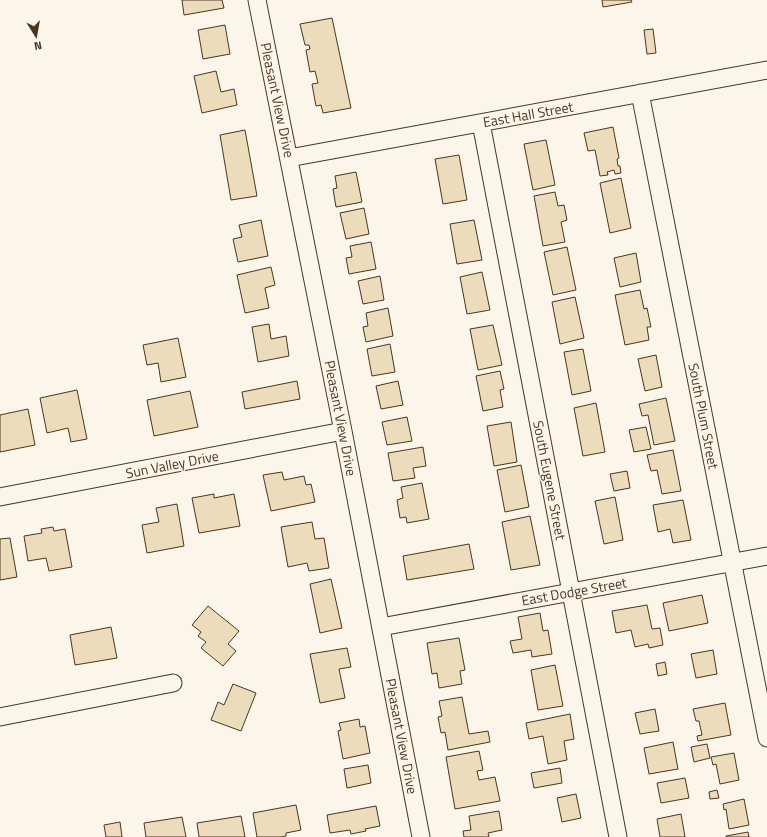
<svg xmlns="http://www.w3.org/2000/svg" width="767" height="837" viewBox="0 0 767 837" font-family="'Titillium Web',sans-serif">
  <rect width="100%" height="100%" fill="#fbf6e9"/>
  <path fill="#ecdcbc" stroke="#4a3520" d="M182,0H222L224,8L184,15Z
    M602,0H631L632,2L603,7Z
    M332,18L351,108L323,113L321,105L316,106L312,84L318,83L315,71L310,72L306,50L310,49L309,45H305L300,24Z
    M225,25L230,54L203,59L198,30Z
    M653,29L656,53L647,54L644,30Z
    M216,71L221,92L234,89L237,105L202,113L194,76Z
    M613,127L619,158L617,159L618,166H620L621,173L615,174L614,170L607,172L608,175L600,176L595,150L588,151L584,133Z
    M245,130L257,196L231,200L220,135Z
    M546,140L555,185L533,190L524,144Z
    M459,155L467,200L443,204L435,159Z
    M356,172L362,202L336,207L333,189L337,188L335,176Z
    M621,178L631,228L610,233L600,183Z
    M555,192L558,206L564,205L567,220L561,222L565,242L543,246L534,196Z
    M364,208L369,234L346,239L340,213Z
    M261,220L268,256L238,262L233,239L242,237L239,225Z
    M474,220L482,260L457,264L450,224Z
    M371,242L376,269L349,274L346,258L352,257L350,246Z
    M567,247L576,290L553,295L544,252Z
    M636,253L641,282L620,287L614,258Z
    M271,267L275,285L265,288L269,308L245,313L237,275Z
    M482,272L490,310L467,314L460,277Z
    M380,276L384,300L363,304L358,281Z
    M640,290L644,309L647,308L651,327H647L649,340L625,345L615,295Z
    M575,297L584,338L560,344L552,302Z
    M388,308L393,336L366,342L363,327L368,326L366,313Z
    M269,324L271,339L286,336L289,356L258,362L252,327Z
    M493,325L502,365L478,370L470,329Z
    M178,338L186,377L161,382L158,363L147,365L143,345Z
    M390,344L395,372L372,376L367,349Z
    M583,349L591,391L572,395L564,352Z
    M656,355L662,387L645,391L638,359Z
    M500,371L504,389L500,390L503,407L483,411L476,376Z
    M297,381L300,399L245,409L242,392Z
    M398,381L403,405L381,409L376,386Z
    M77,390L87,439L71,442L68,428L47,433L40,398Z
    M190,391L198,427L154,436L147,400Z
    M666,398L675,441L654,445L648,415L642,416L639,404Z
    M596,403L605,452L583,456L574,408Z
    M28,409L35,445L0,452V415Z
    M407,417L412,441L387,445L382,422Z
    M511,422L517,462L494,466L487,426Z
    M646,427L651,449L634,452L629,430Z
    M423,447L426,466L413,468L415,478L393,481L388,453Z
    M673,450L681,491L662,494L657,470L651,471L647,455Z
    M521,465L529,507L505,512L497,470Z
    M627,471L630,488L614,491L610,474Z
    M282,472L284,480L304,476L306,485L311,484L315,502L271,511L263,475Z
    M422,483L429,519L407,523L406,517L400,518L397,500L403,498L401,487Z
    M214,494V498L234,494L240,526L199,533L192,498Z
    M615,497L623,540L604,544L595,501Z
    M683,500L691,540L673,543L670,529L658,532L653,505Z
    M177,504L184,546L147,553L142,525L159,522L156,508Z
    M530,516L540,565L511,570L502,522Z
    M312,522L315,539L324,538L329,568L309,571L307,563L288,567L281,527Z
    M53,527L54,531L65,529L72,567L49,571L46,558L28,561L24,536L42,533L41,529Z
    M10,538L17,577L0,580V539Z
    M469,544L474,569L407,580L403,556Z
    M331,579L342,628L320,633L310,584Z
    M702,595L708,623L669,631L663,603Z
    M647,605L652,629L660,628L663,645L649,648L648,644L635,647L631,630L616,633L612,611Z
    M208,606L239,631L228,644L236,651L223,666L201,648L206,642L198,636L201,632L192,625Z
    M540,613L543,631L548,630L552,654L532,657L531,650L513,653L510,641L522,639L518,617Z
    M111,627L117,658L75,665L70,635Z
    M459,638L465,670L460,671L462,684L439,688L437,673L432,674L427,643Z
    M347,648L351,667L339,669L345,698L320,703L310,654Z
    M713,650L717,674L696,678L691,654Z
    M665,662L667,674L658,676L656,664Z
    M555,665L563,706L538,710L531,670Z
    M233,684L256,693L241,731L211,720L218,702L224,705Z
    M462,697L469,734L488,731L490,742L448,750L445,732L441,733L438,717L442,716L439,701Z
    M725,703L731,735L698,741L697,736L702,735L699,721H696L693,709Z
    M655,709L659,731L640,734L635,713Z
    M570,714L574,739L564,741L567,760L548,764L543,736L529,739L526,723Z
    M359,719L360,727L365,726L370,753L343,759L338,731L341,730L339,723Z
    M673,742L678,769L649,774L644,748Z
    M707,744L710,758L694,762L691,747Z
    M479,751L483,770L477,771L479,780L495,777L500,801L455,809L446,757Z
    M734,753L739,780L720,784L716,764L713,765L711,757Z
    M368,765L371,783L347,788L344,769Z
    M560,768L562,783L534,788L531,773Z
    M685,778L689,798L661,803L657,783Z
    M717,790L719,798L710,799L709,792Z
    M576,794L581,818L562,822L557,798Z
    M744,799L749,825L729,829L726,809L724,810L723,804Z
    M296,805L301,830L286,833V836L281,837H257L253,813Z
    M376,806L380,826L365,829L366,831L351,834L350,830L330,833L327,815Z
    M499,811L502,830L488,833L489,837H464L463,831L471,830L469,816Z
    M681,814L685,837H660L657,819Z
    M241,816L245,837H199L197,823Z
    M182,817L186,837H146L144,823Z
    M120,822L122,837H106L104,825Z
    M748,832L749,837H726V836Z"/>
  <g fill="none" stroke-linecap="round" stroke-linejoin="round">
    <defs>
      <path id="minor" d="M257,0L343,431L421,837
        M640,93L767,738
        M481,123L618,837
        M289,158L767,70
        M0,497L343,431
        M381,627L767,556
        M0,717L173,683"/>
    </defs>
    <use href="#minor" stroke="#4a3520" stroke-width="19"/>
    <use href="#minor" stroke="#fbf6e9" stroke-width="17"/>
  </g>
  <g text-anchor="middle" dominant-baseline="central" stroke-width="3" stroke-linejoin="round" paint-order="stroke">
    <g font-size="14" fill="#4a3520" stroke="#fbf6e9">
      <text transform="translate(278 100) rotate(78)">Pleasant View Drive</text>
      <text transform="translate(528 114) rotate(-10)">East Hall Street</text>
      <text transform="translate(704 416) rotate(79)">South Plum Street</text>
      <text transform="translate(341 418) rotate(79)">Pleasant View Drive</text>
      <text transform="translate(172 464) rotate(-11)">Sun Valley Drive</text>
      <text transform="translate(550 480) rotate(79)">South Eugene Street</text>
      <text transform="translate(574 591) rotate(-10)">East Dodge Street</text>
      <text transform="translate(402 736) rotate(79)">Pleasant View Drive</text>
    </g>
  </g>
  <g transform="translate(36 36) rotate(169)" stroke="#fbf6e9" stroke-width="3" paint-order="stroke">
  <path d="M0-3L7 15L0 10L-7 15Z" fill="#4a3520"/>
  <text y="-6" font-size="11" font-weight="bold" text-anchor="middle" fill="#4a3520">N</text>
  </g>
</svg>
